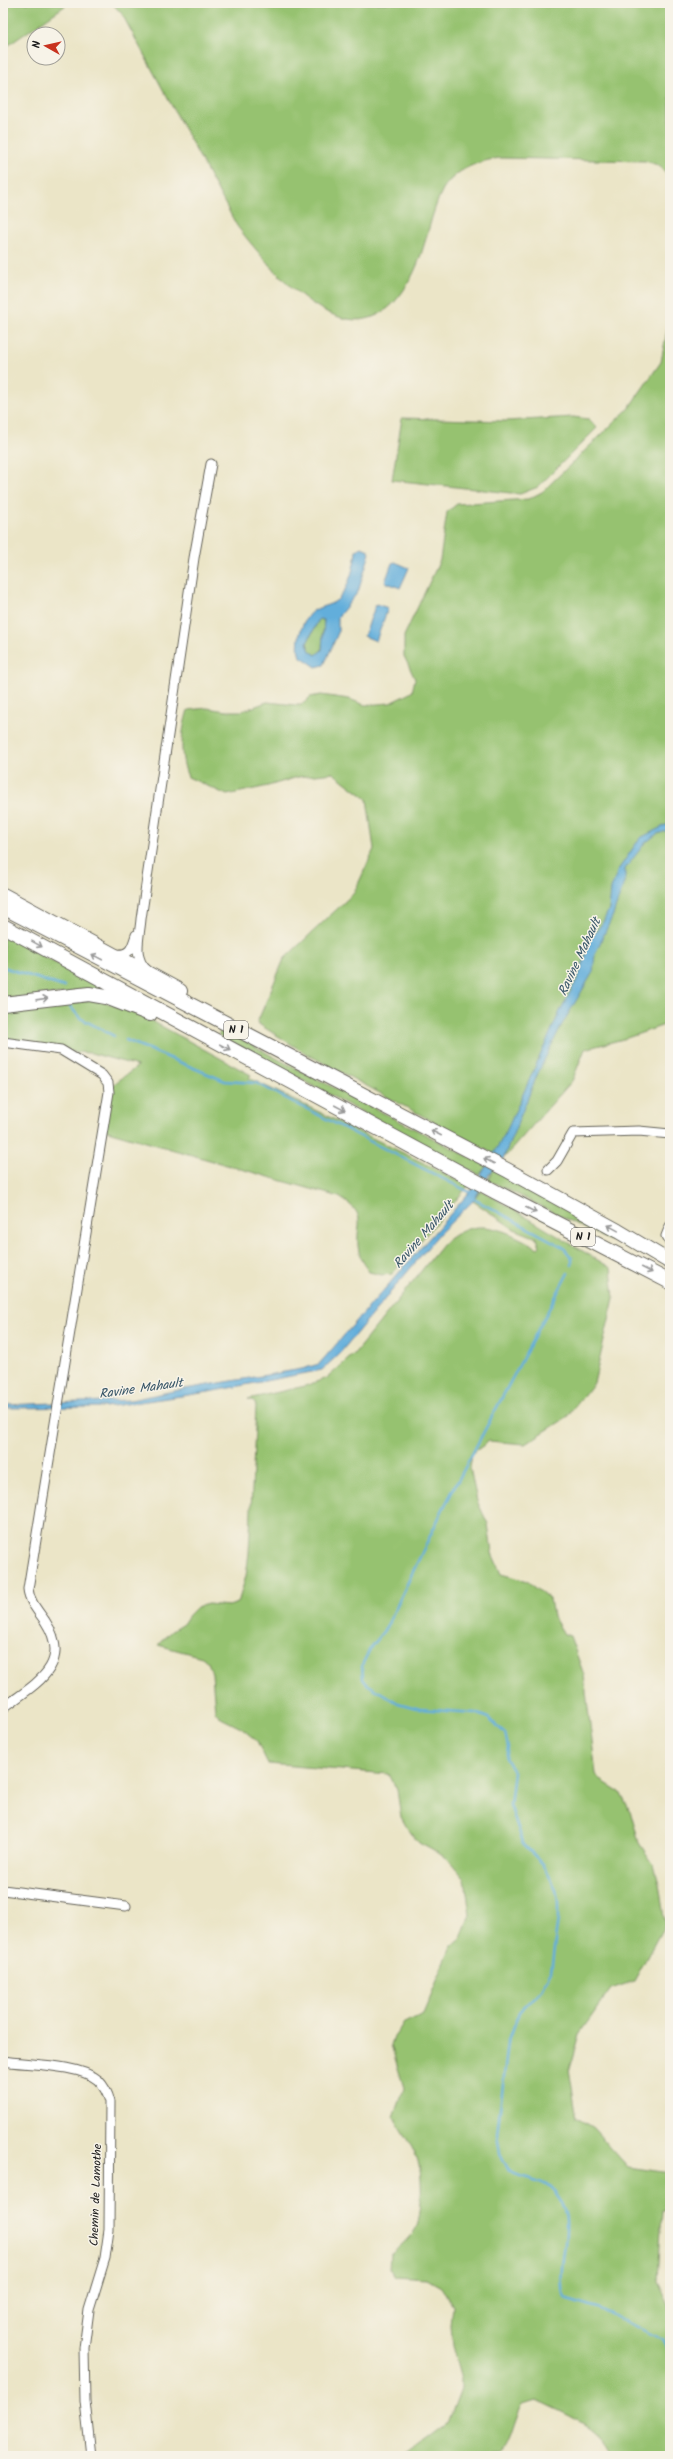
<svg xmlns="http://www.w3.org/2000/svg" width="673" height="2459" viewBox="0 0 673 2459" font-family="Kalam,sans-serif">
  <rect width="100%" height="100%" fill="#f7f3e8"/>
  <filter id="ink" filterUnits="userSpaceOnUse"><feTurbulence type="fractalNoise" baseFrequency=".025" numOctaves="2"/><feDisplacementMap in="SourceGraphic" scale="8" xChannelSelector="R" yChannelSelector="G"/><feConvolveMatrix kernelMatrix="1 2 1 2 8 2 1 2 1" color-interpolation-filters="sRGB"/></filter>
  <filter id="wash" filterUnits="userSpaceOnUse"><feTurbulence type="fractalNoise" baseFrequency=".012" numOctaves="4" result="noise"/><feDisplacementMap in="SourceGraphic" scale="16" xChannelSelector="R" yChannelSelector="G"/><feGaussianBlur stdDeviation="0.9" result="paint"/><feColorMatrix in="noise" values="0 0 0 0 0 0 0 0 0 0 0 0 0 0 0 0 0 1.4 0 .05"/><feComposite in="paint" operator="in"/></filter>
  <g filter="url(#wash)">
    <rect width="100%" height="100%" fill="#ebe5c7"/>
    <path fill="#96c26f" stroke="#596f46" d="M3,3H69L3,49Z
      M112,3H670V196C667,174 669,167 645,161L500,158C478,161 456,169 443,189C431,211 426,248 414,272C363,379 280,281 237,226L122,14Z
      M670,314V1023L627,1038L585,1049L572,1081L503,1159L305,1053L257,1023L284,959L354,893L374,849L367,799L333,773L298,777L268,786L227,795L188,777C179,756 181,732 188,710L207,708L226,711H242L267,702L296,705L304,703L310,697L321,695L349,699L365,705L390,703L412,692L415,679L404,656V636L440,560L447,512L457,504L528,499L542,492L628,409L661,362Z
      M573,417L589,419L597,428L538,487L520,494L392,480L402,418L506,421Z
      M319,619L324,620L322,650L316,655L310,651L307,643Z
      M3,934L103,989V991L3,999Z
      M97,999L141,1015L251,1075L249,1078L469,1185L392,1274L382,1275L369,1272C366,1266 360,1258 359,1252C353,1224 372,1217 339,1197L104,1130L109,1092L114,1084L138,1066L91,1053L72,1052L3,1039V1008Z
      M223,1028L272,1056L487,1166L479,1175L218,1035Z
      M494,1168L611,1234V1241L488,1180Z
      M481,1190L611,1268L614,1298L594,1383L566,1418L525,1444L489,1441L472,1454L470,1468L477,1501L488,1524L492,1553L501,1574L527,1581L550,1599L553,1616L564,1634L570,1636L584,1675L596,1774L599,1779L620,1792L631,1814L639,1843L654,1865L659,1884L665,1924L634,1981L611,1989L579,2034L569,2069L577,2118L593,2128L628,2167L670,2173V2209L662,2210L658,2282L670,2307V2456H612C601,2426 564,2414 537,2400L524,2404C515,2418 512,2448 498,2456H404L448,2423L461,2388V2375L453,2346L451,2325L453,2306L441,2287L427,2279L395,2277L389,2268L390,2255C400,2248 415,2235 418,2223C422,2207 423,2173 417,2158C411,2143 401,2132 394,2117L404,2088L391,2045L394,2036L404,2023L423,2014L451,1947L461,1938L470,1914L465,1879L447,1858L419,1843L410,1833L401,1817L397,1790L389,1774L268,1764L257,1741L241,1728L221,1718L215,1711L212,1673L208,1662L202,1657L158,1645L170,1632L183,1624L189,1615L197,1607L208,1604L229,1606L238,1603L246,1576L249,1552L256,1406L254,1401L248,1399L305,1386L327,1378L354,1354L443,1244C475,1214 504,1229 538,1248L540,1246L537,1238L514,1229L473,1201Z"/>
    <path fill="#62aedb" stroke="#3f657c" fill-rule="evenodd" d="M361,547L367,549L370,553L358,592L338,617V633L324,665L316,667L300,656C295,644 302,618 313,611C322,605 333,606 340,597C349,587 355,564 356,551ZM319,619L324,620L322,650L316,655L310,651L307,643Z
      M395,562L409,568L400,588L385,582L392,563Z
      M376,604L388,608L376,641L364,636Z
      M670,823V830L657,834L645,843L625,869V880L613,915L595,954L593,972L560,1028L538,1073L503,1159L490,1173L473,1201L439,1234L340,1353L322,1370L209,1392L105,1407L3,1408V1405L131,1400L173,1391L302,1369L319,1364L474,1187L506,1132L561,1009L579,976L590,940L603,922L609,909L611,889L618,870L640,838Z"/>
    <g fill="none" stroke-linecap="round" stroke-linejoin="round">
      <path stroke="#62aedb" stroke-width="2.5" d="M3,967L64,987
        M69,1005L80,1018L114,1036
        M126,1040L225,1081L256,1083L469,1192
        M472,1198L563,1247L572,1258V1265
        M568,1273L443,1509L386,1628L372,1645L362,1665L363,1679L367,1684L398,1703L420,1709L475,1713L488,1718L505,1733L508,1747L506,1758L514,1772L510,1805L524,1845L543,1864L556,1889L558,1902V1918L551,1971L540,1991L519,2012L508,2043L497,2134L500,2153L509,2171C521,2179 538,2178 549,2187C584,2216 553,2261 564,2298L598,2308L657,2337L663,2340L670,2353"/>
    </g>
  </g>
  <g filter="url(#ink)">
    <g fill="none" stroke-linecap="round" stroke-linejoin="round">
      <defs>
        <path id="minor" d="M115,954C130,956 132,948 136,935
          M147,970C132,958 140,935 141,919L194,558L211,464
          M3,1042L61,1050L102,1075L108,1083L109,1092L28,1589C29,1601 38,1611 45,1621C74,1665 35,1684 3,1708
          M548,1170L557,1161L573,1133L639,1131L670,1134
          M670,1226L666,1236L670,1243
          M3,1890L126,1906
          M3,2061C28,2065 78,2064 98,2080C104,2086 108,2094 110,2102L109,2230L105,2258L89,2310L84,2348L85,2401L91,2456"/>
        <path id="trunk" d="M3,895L180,991
          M3,907L507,1170L618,1231L670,1262
          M3,926L496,1192L670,1282
          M3,1004L89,994L106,997L150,1014"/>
      </defs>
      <use href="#minor" stroke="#646258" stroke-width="11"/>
      <use href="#trunk" stroke="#646258" stroke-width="16"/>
      <use href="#minor" stroke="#fff" stroke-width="9"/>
      <use href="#trunk" stroke="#fff" stroke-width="14"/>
    </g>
    <defs><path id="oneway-shaft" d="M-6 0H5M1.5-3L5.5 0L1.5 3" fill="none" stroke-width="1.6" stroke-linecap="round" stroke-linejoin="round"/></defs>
    <g stroke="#999">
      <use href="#oneway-shaft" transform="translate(37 944) rotate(29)"/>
      <use href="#oneway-shaft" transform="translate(97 957) rotate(-152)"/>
      <use href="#oneway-shaft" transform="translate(42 999) rotate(-8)"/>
      <use href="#oneway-shaft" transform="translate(225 1047) rotate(28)"/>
      <use href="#oneway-shaft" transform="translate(340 1108) rotate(28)"/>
      <use href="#oneway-shaft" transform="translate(436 1133) rotate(-153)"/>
      <use href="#oneway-shaft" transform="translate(489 1161) rotate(-153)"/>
      <use href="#oneway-shaft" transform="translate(531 1210) rotate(27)"/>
      <use href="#oneway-shaft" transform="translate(613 1228) rotate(-151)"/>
      <use href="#oneway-shaft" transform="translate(647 1270) rotate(27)"/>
    </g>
  </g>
  <g text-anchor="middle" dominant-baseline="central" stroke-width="3" stroke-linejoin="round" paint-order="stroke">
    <g fill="#f7f3e8" stroke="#5e5c59" stroke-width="1">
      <rect x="224" y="1021" width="24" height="18" rx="3"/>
      <rect x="571" y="1228" width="24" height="18" rx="3"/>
    </g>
    <g font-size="11" font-weight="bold" fill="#1c1c1c">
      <text x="236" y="1030">N 1</text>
      <text x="583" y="1237">N 1</text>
    </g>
    <g font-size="12" fill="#1c1c1c" stroke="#f7f3e8">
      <text transform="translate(96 2195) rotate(-88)">Chemin de Lamothe</text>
    </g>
    <g font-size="13" font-style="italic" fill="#385668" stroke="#f7f3e8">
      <text transform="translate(580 957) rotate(-65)">Ravine Mahault</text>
      <text transform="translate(424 1235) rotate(-49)">Ravine Mahault</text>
      <text transform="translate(141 1389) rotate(-8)">Ravine Mahault</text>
    </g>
  </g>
  <rect width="673" height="2459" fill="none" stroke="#f7f3e8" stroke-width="16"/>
  <g transform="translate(46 46) rotate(278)"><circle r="19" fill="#f7f3e8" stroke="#9f9d96"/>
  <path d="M0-3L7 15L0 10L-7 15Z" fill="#c8321e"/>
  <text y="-6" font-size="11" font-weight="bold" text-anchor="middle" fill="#1c1c1c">N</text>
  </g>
</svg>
